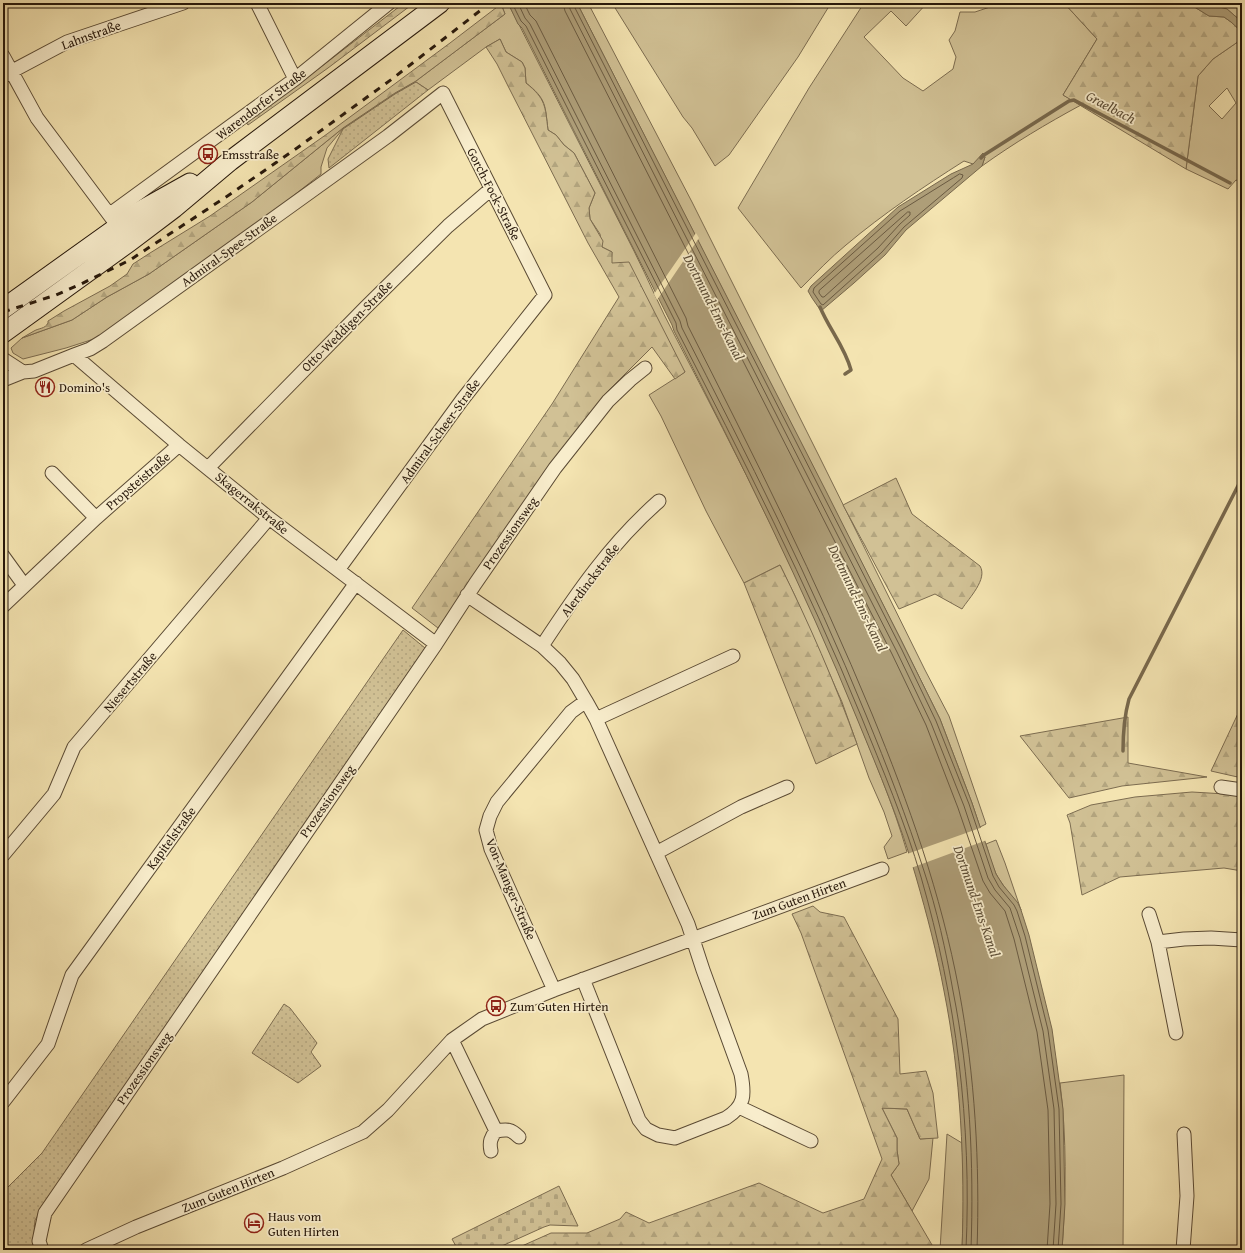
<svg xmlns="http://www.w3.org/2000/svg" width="1245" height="1253" viewBox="0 0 1245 1253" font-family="'Gentium Book Plus',serif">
  <defs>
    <pattern id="forest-firs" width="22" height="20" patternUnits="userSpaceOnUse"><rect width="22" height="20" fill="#d1c195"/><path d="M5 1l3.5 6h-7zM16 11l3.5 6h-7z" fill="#b3a57f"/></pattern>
    <pattern id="cemetery-stones" width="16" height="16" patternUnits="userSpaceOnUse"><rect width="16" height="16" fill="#d1c195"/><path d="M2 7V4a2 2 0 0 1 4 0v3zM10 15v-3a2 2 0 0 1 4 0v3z" fill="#b3a57f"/></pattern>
    <pattern id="park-dots" width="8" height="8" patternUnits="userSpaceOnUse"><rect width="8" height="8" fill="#d1c195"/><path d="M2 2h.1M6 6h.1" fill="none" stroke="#b3a57f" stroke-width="1.8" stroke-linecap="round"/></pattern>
  </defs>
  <rect width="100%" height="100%" fill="#f4e4b1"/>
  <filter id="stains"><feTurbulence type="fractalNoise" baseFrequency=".005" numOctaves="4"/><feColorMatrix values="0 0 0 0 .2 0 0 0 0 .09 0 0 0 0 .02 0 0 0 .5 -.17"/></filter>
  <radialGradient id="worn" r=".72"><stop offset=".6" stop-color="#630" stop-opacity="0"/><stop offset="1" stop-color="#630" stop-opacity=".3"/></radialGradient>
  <path fill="#d1c195" stroke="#7c6c50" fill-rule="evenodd" d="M503,3H508C550,86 592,168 634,251C648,279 660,308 675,336C739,459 802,582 854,710C873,757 893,803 907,852L888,859L884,847L892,836L884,812L869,778L842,702L795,596L780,565L744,583L706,511L661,416L649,395L685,372L611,263L612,252L602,247L600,234L590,219L589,208L595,193L574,153L564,145L556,135L548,130C545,106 547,99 526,83L525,68L522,62L506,52L500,39L486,47L428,90L416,82L395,94L343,129L327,148L321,167V174L274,211L97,338L66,348L23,359L13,353L11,348L22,338L72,320L107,297L149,274L252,202L343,128L395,93L416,81L505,14L501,4Z
    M577,3H588L692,202L820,458L925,670L949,716L986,824L980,827L972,803L940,719L901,640Z
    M612,3H831L798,57L729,155L715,166L692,128L683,117Z
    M864,3H927L906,26L891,11L864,37L903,78L923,91L953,69L956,57L949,40L955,31L960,12H975L1002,3H1064L1097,39L1063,95L1081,105C1046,124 1014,143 982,166L985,157L973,164L964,161C923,187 883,214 846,245C830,258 816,273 801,288L738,208L809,88Z
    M1204,3H1242V22L1227,9Z
    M1242,39V123L1239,126L1242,142V182L1236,180L1228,189L1186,169L1198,76L1213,59ZM1227,88L1236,103L1222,119L1209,106Z
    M996,840L1005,863L1021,910C1016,899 1007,892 1001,882C993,871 990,857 986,844Z
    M1124,1075L1123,1250H1062C1066,1195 1067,1138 1060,1083Z
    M882,1108L907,1109L920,1139L933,1138L929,1179L912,1211L891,1175L899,1164L897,1150V1138Z
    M947,1134L962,1143L964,1197L962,1250H940Z"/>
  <path fill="url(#forest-firs)" stroke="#7c6c50" d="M404,3H414L328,68L248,125L245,121L313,73Z
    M1064,3H1188L1209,16L1224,17L1231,22L1242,32V39L1213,59L1198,76L1186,169L1063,95L1097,39Z
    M501,4L505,14L416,81L395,93L343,128L252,202L149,274L107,297L72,320L22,338C26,336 30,333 34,331C39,328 45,329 48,323V321L64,311L110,286L127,274L133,264L150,253L210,216L327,134L450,43Z
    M500,39L506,52L522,62L525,68L526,83C546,99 545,106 548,130L556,135L564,145L574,153L595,193L589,208L590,219L603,241L602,247L612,252V263L629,262L685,372L675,379L652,347L608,391L509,527L438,628L412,608L552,404L619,297L588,243L509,88L497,64L486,47Z
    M896,478L912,514L980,566C988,579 969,598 962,609L935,594L899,609L843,505Z
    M780,565C809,623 835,683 857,744L816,764L744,583Z
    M1242,705V778L1211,771Z
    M1128,717V763L1207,777L1122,786L1069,798L1020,736Z
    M1192,792L1242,795V871L1224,868L1120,877L1082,895L1070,823L1067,815L1091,805L1135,797Z
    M813,906L820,912L844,917L898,1019L900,1074L926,1071L933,1093L938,1138L920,1139L907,1109L882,1108L897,1138V1150L899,1164L891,1175L935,1250H513L551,1233H587L620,1219L626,1212L649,1223L759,1183L823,1213L864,1199L882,1159L801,933L792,914Z"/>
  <path fill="url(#cemetery-stones)" stroke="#7c6c50" d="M559,1186L578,1226L550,1225L544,1227L493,1250H458L452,1239Z"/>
  <path fill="url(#park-dots)" stroke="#7c6c50" d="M416,82L428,90L329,168L328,159L343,129L395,94Z
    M403,630L425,648L67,1171L35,1220L33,1245L34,1250H3V1192L42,1153Z
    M284,1004L290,1008L317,1043L311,1052L321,1066L298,1083L252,1053Z"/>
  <path fill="#ae9e78" stroke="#78684c" d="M508,3H577L826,491L901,640L940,719L972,803L996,874L1003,885L1018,903L1021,910L1029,935L1052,1029L1063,1109L1065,1204L1062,1250H962C965,1164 961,1076 944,991C937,953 927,915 916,877C901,824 879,772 858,721C804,588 739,459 674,331L672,325L522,28L518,24Z
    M1188,3H1204L1227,9L1242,22V32L1231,22L1224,17L1209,16Z
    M983,153L985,157L982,166L906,230L885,255L854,283L821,311L812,298L808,291L811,286L898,207L951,174L973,164Z"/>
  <path fill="#f4e4b1" d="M696,233L699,238L657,300L654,294Z
    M983,827L987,840L911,868L907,854Z"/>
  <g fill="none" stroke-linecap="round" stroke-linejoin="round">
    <path stroke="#6a5a41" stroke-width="1" d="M512,3L521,21L526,26L676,323L677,330C742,457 807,584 861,716C882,768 905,822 921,877C956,998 972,1124 966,1250
      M518,3L525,18L530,24L680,321L682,328C747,455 812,583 866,715C887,766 907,818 924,871C937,910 946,951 953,991C970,1076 974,1163 971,1250
      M524,3L530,15L536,21L686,318L688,326C753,454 817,581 872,714C909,804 941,894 959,990C975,1076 980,1163 977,1250
      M563,3L565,11L892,654L926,725L958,808L983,881L990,893L1005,911L1014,939L1037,1032L1048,1110L1050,1204L1047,1250
      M569,3L570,9L897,652L931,723L964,806L988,878L995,890L1010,908L1020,938L1043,1031L1054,1109L1056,1204L1053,1250
      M574,3V6L902,650L936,721L969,804L993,876L999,887L1014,905L1017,911L1025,936L1048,1030L1059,1109L1061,1204L1058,1250
      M960,174L963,175L962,178L904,227L882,252L823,305L821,304L813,292L814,288L900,211L953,178Z
      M908,212H910V215L900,224L878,248L824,297H822L819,293V291Z"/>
    <path stroke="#78684c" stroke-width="3.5" d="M981,158L984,155L1069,101L1074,100L1230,183
      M820,307C829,329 845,347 851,370L845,374
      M1123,751C1123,733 1124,717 1129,699L1242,478"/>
    <defs>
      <path id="street" d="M257,3L295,79
        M3,56L37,118L114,221
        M3,76L67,42L183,3
        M110,214L295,79L389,3
        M74,355L179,445L269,518L436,644
        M3,359L23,372
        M3,380L23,372L34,371L74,355L90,349L103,341L388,136L443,93L545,295L462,400L338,570
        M208,468L365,308L448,226L491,189
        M52,473L96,518
        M3,556L24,585
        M467,595L542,646L560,663L573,679L586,701L596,719L688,924L703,970L741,1074C745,1095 745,1106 726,1118L675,1138L658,1135L646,1129L639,1120L583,979
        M3,606L96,518L179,445
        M542,646C576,594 611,543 659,501
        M596,719L733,656
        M1221,787L1242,790
        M656,853L741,807L787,787
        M3,855L54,794L74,747L269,518
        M1149,914L1158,942L1176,1033
        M1158,942L1184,939L1211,938L1242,940
        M554,990L491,849L486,830L490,816L497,802L571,712L586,701
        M452,1040L496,1131C491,1137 489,1142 491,1151
        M3,1102L48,1044L72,975L356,583
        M739,1107L811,1141
        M496,1131C507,1129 511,1129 519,1137
        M42,1250L39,1241L45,1213L436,644L475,584L555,468L608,401L630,380L645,368
        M86,1250L136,1227L283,1168L363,1132L388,1110L452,1040L482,1019L554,990L882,869
        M1183,1250L1187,1196L1184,1134"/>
      <path id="secondary" d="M3,309L140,211L190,183
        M3,333L129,242L174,208L230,161L440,3"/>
    </defs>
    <use href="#street" stroke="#5a4a34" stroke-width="15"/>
    <use href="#secondary" stroke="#26170a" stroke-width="21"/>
    <use href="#street" stroke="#f8edcc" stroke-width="13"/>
    <use href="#secondary" stroke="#f8edcc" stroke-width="19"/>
    <path stroke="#26170a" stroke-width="3" stroke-dasharray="7 7" stroke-linecap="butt" d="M3,312L56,295L81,284L130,260L232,193L297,148L392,79L490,3"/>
  </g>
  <defs>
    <symbol id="bus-ring" viewBox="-11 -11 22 22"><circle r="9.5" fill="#f8edcc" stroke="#8f2418" stroke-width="1.5"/><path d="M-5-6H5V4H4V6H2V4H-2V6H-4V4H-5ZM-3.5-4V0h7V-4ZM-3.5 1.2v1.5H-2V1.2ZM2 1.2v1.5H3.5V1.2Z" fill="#8f2418"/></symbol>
    <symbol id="restaurant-ring" viewBox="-11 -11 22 22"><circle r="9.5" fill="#f8edcc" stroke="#8f2418" stroke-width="1.5"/><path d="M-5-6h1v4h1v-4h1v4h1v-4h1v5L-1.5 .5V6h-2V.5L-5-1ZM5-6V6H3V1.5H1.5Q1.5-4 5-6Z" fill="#8f2418"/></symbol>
    <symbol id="hotel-ring" viewBox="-11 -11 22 22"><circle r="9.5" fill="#f8edcc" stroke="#8f2418" stroke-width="1.5"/><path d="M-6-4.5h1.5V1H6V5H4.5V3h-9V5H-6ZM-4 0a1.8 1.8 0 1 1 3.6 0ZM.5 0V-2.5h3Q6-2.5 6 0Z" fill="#8f2418"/></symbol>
  </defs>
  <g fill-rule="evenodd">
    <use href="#bus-ring" x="197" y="143" width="22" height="22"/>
    <use href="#restaurant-ring" x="34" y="376" width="22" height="22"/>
    <use href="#bus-ring" x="485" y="995" width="22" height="22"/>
    <use href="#hotel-ring" x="243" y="1212" width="22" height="22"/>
  </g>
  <g text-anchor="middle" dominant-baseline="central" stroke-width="3.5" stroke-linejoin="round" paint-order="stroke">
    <g font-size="13" fill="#26170a" stroke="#f8edcc">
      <text transform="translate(91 35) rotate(-20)">Lahnstraße</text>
      <text transform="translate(261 104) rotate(-37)">Warendorfer Straße</text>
      <text transform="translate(494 194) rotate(63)">Gorch-Fock-Straße</text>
      <text transform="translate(229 250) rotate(-36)">Admiral-Spee-Straße</text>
      <text transform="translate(347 326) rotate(-45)">Otto-Weddigen-Straße</text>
      <text transform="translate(440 431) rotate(-54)">Admiral-Scheer-Straße</text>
      <text transform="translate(138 481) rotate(-41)">Propsteistraße</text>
      <text transform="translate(252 503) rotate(39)">Skagerrakstraße</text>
      <text transform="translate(510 533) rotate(-55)">Prozessionsweg</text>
      <text transform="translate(590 580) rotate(-53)">Alerdinckstraße</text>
      <text transform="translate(130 682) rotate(-50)">Niesertstraße</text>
      <text transform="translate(327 801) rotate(-55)">Prozessionsweg</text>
      <text transform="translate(171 838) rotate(-54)">Kapitelstraße</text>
      <text transform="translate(511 889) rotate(67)">Von-Manger-Straße</text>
      <text transform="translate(799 899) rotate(-20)">Zum Guten Hirten</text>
      <text transform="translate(144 1068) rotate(-55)">Prozessionsweg</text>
      <text transform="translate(228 1190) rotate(-22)">Zum Guten Hirten</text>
    </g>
    <g font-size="13" fill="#26170a" stroke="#f8edcc" text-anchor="start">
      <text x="222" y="154">Emsstraße</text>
      <text x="59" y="387">Domino's</text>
      <text x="510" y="1006">Zum Guten Hirten</text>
      <text x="268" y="1216">Haus vom<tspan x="268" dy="15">Guten Hirten</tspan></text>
    </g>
    <g font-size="14" font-style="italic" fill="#5c4d36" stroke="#f8edcc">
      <text transform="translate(1111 107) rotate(28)">Graelbach</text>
      <text transform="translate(714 307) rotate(63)">Dortmund-Ems-Kanal</text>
      <text transform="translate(858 598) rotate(64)">Dortmund-Ems-Kanal</text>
      <text transform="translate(977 901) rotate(71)">Dortmund-Ems-Kanal</text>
    </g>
  </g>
  <rect width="1245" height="1253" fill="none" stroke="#f4e4b1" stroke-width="16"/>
  <rect x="4" y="4" width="1237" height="1245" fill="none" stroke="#26170a" stroke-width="2"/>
  <rect x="8" y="8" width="1229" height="1237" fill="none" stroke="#26170a"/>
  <rect width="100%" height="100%" filter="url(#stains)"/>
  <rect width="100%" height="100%" fill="url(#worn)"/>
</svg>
